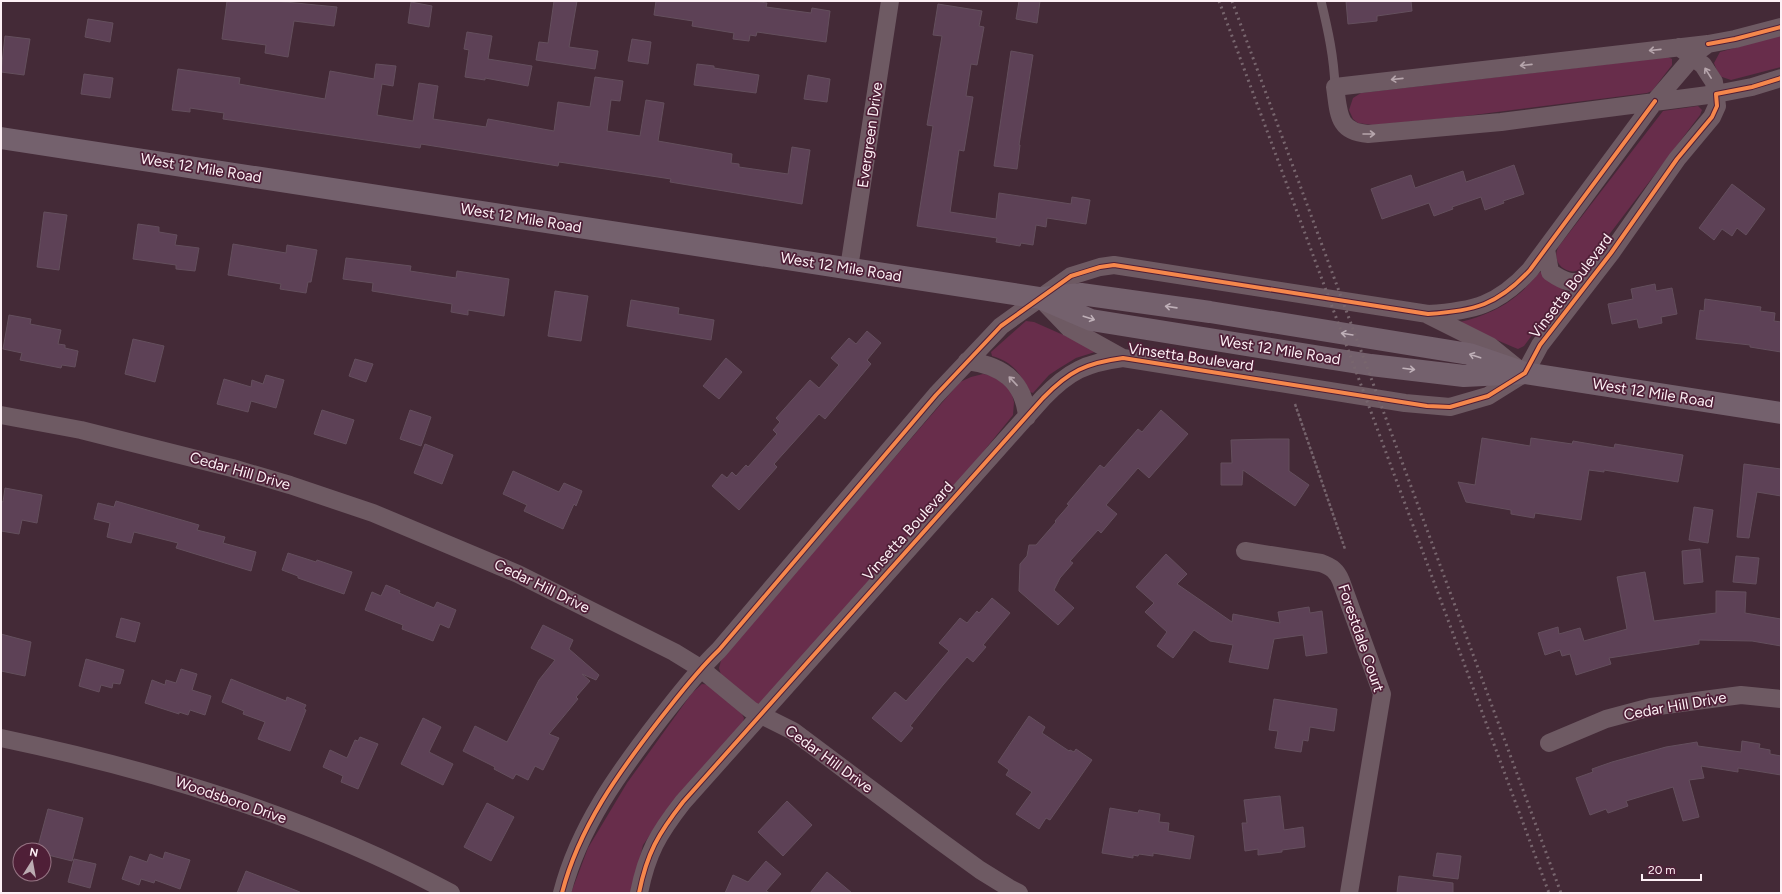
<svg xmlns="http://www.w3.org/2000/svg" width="1782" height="894" viewBox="0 0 1782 894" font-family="Figtree,sans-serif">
  <rect width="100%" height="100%" fill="#442a37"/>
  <path fill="#682d4b" d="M1781,35V67L1731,80L1719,76L1714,63L1720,52Z
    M1668,57L1672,59V65L1652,91L1647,93L1458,117L1373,125L1358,123L1353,119L1349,110L1353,98L1361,93Z
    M1698,106L1702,110L1700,115L1586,265C1572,281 1548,264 1559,246L1663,111Z
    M1540,272L1543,273L1565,291L1524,346L1518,349L1513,347L1462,325L1460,322C1482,317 1503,308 1520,293C1527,287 1533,279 1540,272Z
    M1026,321L1034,322L1095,349V352L1076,358L1058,369L1049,375L1033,393L1030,392C1019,373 1015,363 992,356L991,352Z
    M983,374L993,376L1004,382L1011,391L1014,402L1013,415L970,468L766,698L758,704L751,702L721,675L719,668L722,657L960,382L971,377Z
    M702,684L711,685L741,712L744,718L742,726L668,809L643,845L631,893H571L588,848L627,783L692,693Z"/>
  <path fill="#5d4156" stroke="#644f5d" d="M227,1H275L337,7L334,26L294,21L288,57L265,53L266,45L222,39Z
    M554,1H577L569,47L598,51L595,69L536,60L539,42L548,43Z
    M656,1H753L767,3L766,7L811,13L812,8L830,11L826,42L757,32L756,36L750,35L749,41L733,39L734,33L692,26L693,21L654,15Z
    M1019,1H1040L1037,23L1016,19Z
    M1346,1H1411L1412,11L1377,16V21L1348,24Z
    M411,2L432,6L429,27L408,23Z
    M938,4L982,11L979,26L984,27L977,65L971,64L966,96L973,97L964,151L959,150L950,212L996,219L999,193L1071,204L1072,197L1090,200L1086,224L1047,218L1046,227L1036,225L1033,245L1021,243L1020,246L996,242L997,238L917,226L933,126L927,125L942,36L933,35Z
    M88,19L113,23L110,42L85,37Z
    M467,32L492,36L488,59L532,66L528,86L485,78V80L465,77L469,50L464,49Z
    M5,36L30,39L24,75L1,72Z
    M632,39L651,42L648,64L628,61Z
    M1011,51L1033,55L1019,145H1020L1017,169L994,166Z
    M376,64L396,66L393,86L382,84L377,115L413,121L419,83L438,86L433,119L486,127L488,119L554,131L558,102L590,107L595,77L623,81L620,101L611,100L607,131L640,136L646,100L664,103L658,141L732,154L731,163L739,164V167L788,174L792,147L810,150L802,204L670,182L671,179L559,162L558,166L421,144L420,148L223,119L224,113L190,108V112L172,110L178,69L240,78L239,84L325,99L330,71L374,79Z
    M697,64L714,66V68L759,75L756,93L694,85Z
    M84,74L113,78L110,98L81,94Z
    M808,75L830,79L827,102L804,99Z
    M1514,165L1524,194L1503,201L1504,203L1485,210L1481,197L1452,207L1453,209L1434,216L1429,203L1382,219L1371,189L1411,175L1415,188L1463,171L1466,182Z
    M1732,184L1765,209L1746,235L1737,228L1732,236L1722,229L1714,240L1699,228Z
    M44,212L67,215L59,270L37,267Z
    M138,224L159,227V232L177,235L175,245L199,248L195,271L176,269V265L133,259Z
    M233,244L286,253L287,245L317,250L311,282H308L306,293L280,289L281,284L228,275Z
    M346,258L411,266L410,271L456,278L457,271L509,279L504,316L468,310V315L451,312L452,304L372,291L373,283L343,279Z
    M1655,284L1656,291L1672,288L1677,314L1661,317L1662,323L1639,328L1637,319L1612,324L1608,304L1633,299L1631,289Z
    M555,291L588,296L581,341L548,336Z
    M1705,299L1761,307L1760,311L1775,313L1774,321L1781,322V352L1750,347V345L1696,339L1700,310L1704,311Z
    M631,300L679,308L678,314L714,320L711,340L627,326Z
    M9,315L31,319L30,324L61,330L58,344L65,345V348L78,351L75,367L62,365L61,368L20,360L22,353L3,349Z
    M867,331L881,343L867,360L871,364L825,419L819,414L774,464L777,467L739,510L712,486L722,474L727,478L732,472L736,476L746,465L748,467L777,434L773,430L780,422L776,418L810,380L819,388L839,365L831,358L849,338L856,344Z
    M133,339L164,346L155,382L125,374Z
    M726,358L742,372L719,399L703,386Z
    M355,359L373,364L366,382L349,376Z
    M266,375L284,380L276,408L251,401L248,412L217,404L224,379L251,387L252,380L263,384Z
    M322,410L354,420L346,444L314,434Z
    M410,410L431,417L421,446L400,439Z
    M1161,410L1188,434L1149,478L1138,468L1106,505L1117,514L1101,533L1098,530L1070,561L1073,563L1060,578L1054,590L1074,608L1058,625L1019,591L1020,564L1027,556L1029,545H1036L1056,522L1055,521L1069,505L1067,504L1100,465L1104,468L1138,429L1142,432Z
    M1482,438L1530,446L1531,438L1572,444L1573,441L1614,448L1615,444L1683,455L1678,482L1604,470V472L1589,470L1581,520L1535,513L1534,518L1511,514V510L1466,502L1458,482L1475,485Z
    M1269,439H1289V471L1309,485L1295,506L1243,470L1242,485H1221V463H1232L1231,440Z
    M425,444L453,455L442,484L414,473Z
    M1744,464L1781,469V496L1757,492L1749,538L1737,537Z
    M513,471L559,492L564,483L582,491L576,506L574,504L563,529L524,511L527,505L503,494Z
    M5,488L42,495L37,523L22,520L19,534L1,531V501L3,502Z
    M116,501L199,525L197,530L225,537L223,543L256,552L251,571L176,548L178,543L134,532L131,543L107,537L110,523L94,519L98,503L114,507Z
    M1694,507L1713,510L1708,543L1689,540Z
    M1700,549L1703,582L1684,584L1682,551Z
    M288,553L316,562L317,560L352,572L344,594L298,578V576L282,570Z
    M1166,554L1187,574L1177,584L1232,622L1233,614L1280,623L1278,612L1309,607L1310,613L1322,611L1327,653L1306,656L1303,635L1274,639L1268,669L1229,662L1233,645L1210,641L1194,630L1173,658L1157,646L1167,632L1145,612L1154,603L1136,587Z
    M1736,556L1759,558L1756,584L1733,582Z
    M1645,572L1654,621L1716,613V591L1746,592L1745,613L1781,619V646L1752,641L1699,640V644L1609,658L1611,664L1576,675L1570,654L1562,656L1560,650L1545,655L1538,633L1558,627L1559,634L1580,628L1584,641L1627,629L1617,577Z
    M386,585L400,591L399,593L434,608L437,602L456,610L449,628L440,624L433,641L402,629L403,625L365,610L372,592L381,596Z
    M992,598L1010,613L983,645L986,647L973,662L967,657L943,685L910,726L913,728L901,742L872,718L895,692L906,701L949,651L939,643L960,618L967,623L977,611L979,613Z
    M121,618L140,623L135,642L116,637Z
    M543,625L573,640L569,649L599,675L596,680L582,674L590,681L576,697L578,699L549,734L559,738L543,770L535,766L528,780L516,774L513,779L494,769L495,767L463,751L475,726L507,742L539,680L555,660L531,648Z
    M1,634L31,642L25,676L1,671Z
    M86,659L124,670L120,684L113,683L112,688L101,685L99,692L79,686Z
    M181,669L197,674L192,690L211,696L205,715L190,710L188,715L179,712V714L145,703L152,680L165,685L166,680L176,683Z
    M231,679L286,701L287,697L306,705L304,709L306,710L290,751L258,739L265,722L243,714L244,711L222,702Z
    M1274,699L1337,709L1334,731L1310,727L1308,741L1303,740L1301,752L1275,748L1278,731L1269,730Z
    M1029,716L1045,727L1042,733L1069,751L1070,750L1074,752L1076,749L1092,760L1050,820L1046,818L1039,829L1016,814L1032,792L1006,775L1009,770L998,762Z
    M423,718L441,727L429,752L453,764L443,785L401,764Z
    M360,737L378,744L358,789L341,782L343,776L323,767L330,750L347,758L355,740L358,741Z
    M1742,741L1760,744L1759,748L1770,750V754L1781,756V775L1738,768V772L1701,766L1704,778L1689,780L1699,817L1683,821L1673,787L1626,801L1628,806L1608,813L1606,809L1590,815L1576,778L1593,772L1592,769L1612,762L1666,747L1697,742L1698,746L1741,752Z
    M1280,796L1284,830L1303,827L1305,847L1282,850V852L1258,855V849L1245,851L1242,823H1247L1244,800Z
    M787,801L812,825L783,856L758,832Z
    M487,803L514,817L491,861L464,847Z
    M1110,808L1138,813L1139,810L1160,814L1159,822L1169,823L1168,831L1194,836L1190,859L1153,853V856L1139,854L1138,856L1133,855V858L1102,853Z
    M48,809L83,818L72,861L44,854V850H37Z
    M165,852L190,860L180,889L155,880L154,883L141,879L139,885L122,879L130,856L147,862L150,854L163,859Z
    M1437,853L1461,856L1458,879L1433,876Z
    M74,859L96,864L90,888L68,882Z
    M766,861L781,874L766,891L770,893H725L733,875L748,882Z
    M246,871L300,892L299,893H237Z
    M827,872L852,893H810Z
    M1399,876L1453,883V893H1397Z"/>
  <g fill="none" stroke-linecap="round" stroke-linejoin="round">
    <path stroke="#75636c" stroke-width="2.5" stroke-dasharray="3 2" stroke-linecap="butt" d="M1295,404L1345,549"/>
    <path stroke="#6e5a63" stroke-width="9" d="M1321,1C1328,30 1334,57 1335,87"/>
    <path stroke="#6e5a63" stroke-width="18" d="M1781,27L1735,39L1708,44L1335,87C1339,113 1337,132 1368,134L1501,122L1716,94L1752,87L1781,78
      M1546,249L1550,272C1566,283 1571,284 1590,280
      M849,268L890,1
      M1044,302L1069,328L1123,358
      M1428,315L1490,346L1516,367
      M967,361C1001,365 1024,381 1027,417
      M1,415L81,430L232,468L290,485L373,513L518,574L674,652L700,668L751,710L793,731L936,838L980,870L1009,888L1019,893
      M1245,551L1321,563C1332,567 1337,571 1341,581L1382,694L1349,893
      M1,738C158,771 309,817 451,893
      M1549,743L1606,719L1651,707L1741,695L1781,699
      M562,893C579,827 619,772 660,719C679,695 697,671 719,650L936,395L1001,326L1071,276L1100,267L1114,265L1428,314C1474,311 1498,305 1530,270L1655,101L1697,52L1708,44
      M639,893C647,853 658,834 683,802L1043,398C1069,371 1086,363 1123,358L1405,403L1450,407L1488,396L1525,373L1540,345L1611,253L1677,159L1712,117L1717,106L1714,82L1703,65L1679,47"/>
    <path stroke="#74616d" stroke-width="22" d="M1,138L1040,298L1091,320L1371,365L1464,376L1525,373
      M1042,298L1081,294L1210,312L1469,354L1525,373L1781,413"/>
    <path stroke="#78666e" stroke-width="3" stroke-dasharray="2 4" stroke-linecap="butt" d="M1219,1L1549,893
      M1232,1L1561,893"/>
    <defs>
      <path id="cycleway" d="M1708,44L1735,39L1781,27
        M562,893C579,827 619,772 660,719C679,695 697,671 719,650L936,395L1001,326L1071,276L1100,267L1114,265L1428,314C1474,311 1498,305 1530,270L1655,101
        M639,893C647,853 658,834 683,802L1043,398C1069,371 1086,363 1123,358L1427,406L1450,407L1488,396L1525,373L1540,345L1611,253L1677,159L1712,117L1717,106L1716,94L1752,87L1781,78"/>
    </defs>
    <use href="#cycleway" stroke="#4f1f37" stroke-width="6"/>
    <use href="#cycleway" stroke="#f5874c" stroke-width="4"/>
  </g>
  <defs><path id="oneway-shaft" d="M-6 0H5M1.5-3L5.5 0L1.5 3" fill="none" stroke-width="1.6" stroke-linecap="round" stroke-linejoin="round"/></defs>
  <g stroke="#b6a5ac">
    <use href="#oneway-shaft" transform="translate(1655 50) rotate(174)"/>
    <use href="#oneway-shaft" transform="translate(1526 65) rotate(174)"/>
    <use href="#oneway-shaft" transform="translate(1708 73) rotate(-122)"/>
    <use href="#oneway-shaft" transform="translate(1397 79) rotate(174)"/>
    <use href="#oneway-shaft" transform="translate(1369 134)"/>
    <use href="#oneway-shaft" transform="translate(1013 381) rotate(-133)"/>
  </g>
  <g stroke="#bfb0b8">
    <use href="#oneway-shaft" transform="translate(1171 307) rotate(-172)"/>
    <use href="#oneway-shaft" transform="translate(1089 318) rotate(18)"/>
    <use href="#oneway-shaft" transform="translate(1347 334) rotate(-171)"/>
    <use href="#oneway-shaft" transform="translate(1475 356) rotate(-162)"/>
    <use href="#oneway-shaft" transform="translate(1409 369) rotate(7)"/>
  </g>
  <g text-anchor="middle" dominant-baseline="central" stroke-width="3.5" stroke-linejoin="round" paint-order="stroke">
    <g font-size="15" fill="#fdf0f5" stroke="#4f1f37">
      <text transform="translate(870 135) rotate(-82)">Evergreen Drive</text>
      <text transform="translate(201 168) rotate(9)">West 12 Mile Road</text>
      <text transform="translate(521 218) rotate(9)">West 12 Mile Road</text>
      <text transform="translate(841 267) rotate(9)">West 12 Mile Road</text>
      <text transform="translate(1571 286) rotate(-53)">Vinsetta Boulevard</text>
      <text transform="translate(1280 350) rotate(9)">West 12 Mile Road</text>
      <text transform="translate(1191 357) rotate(8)">Vinsetta Boulevard</text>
      <text transform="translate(1653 393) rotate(9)">West 12 Mile Road</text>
      <text transform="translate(240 471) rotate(16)">Cedar Hill Drive</text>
      <text transform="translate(908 531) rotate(-48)">Vinsetta Boulevard</text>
      <text transform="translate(542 586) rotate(26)">Cedar Hill Drive</text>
      <text transform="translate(1361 638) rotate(71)">Forestdale Court</text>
      <text transform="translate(1675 706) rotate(-10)">Cedar Hill Drive</text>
      <text transform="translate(829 759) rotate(36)">Cedar Hill Drive</text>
      <text transform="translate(231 800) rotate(19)">Woodsboro Drive</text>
    </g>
  </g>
  <rect width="1782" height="894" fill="none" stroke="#fdf0f5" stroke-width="4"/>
  <g transform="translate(32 862) rotate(11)"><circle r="19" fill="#4f1f37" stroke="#957383"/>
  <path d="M0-3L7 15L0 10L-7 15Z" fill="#bcabb2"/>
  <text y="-6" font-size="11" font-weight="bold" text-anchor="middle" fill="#fdf0f5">N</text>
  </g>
  <path d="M1642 874v6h59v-6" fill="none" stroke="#fdf0f5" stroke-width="2"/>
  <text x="1648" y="874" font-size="12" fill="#fdf0f5" stroke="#4f1f37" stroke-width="3" paint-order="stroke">20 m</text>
</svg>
